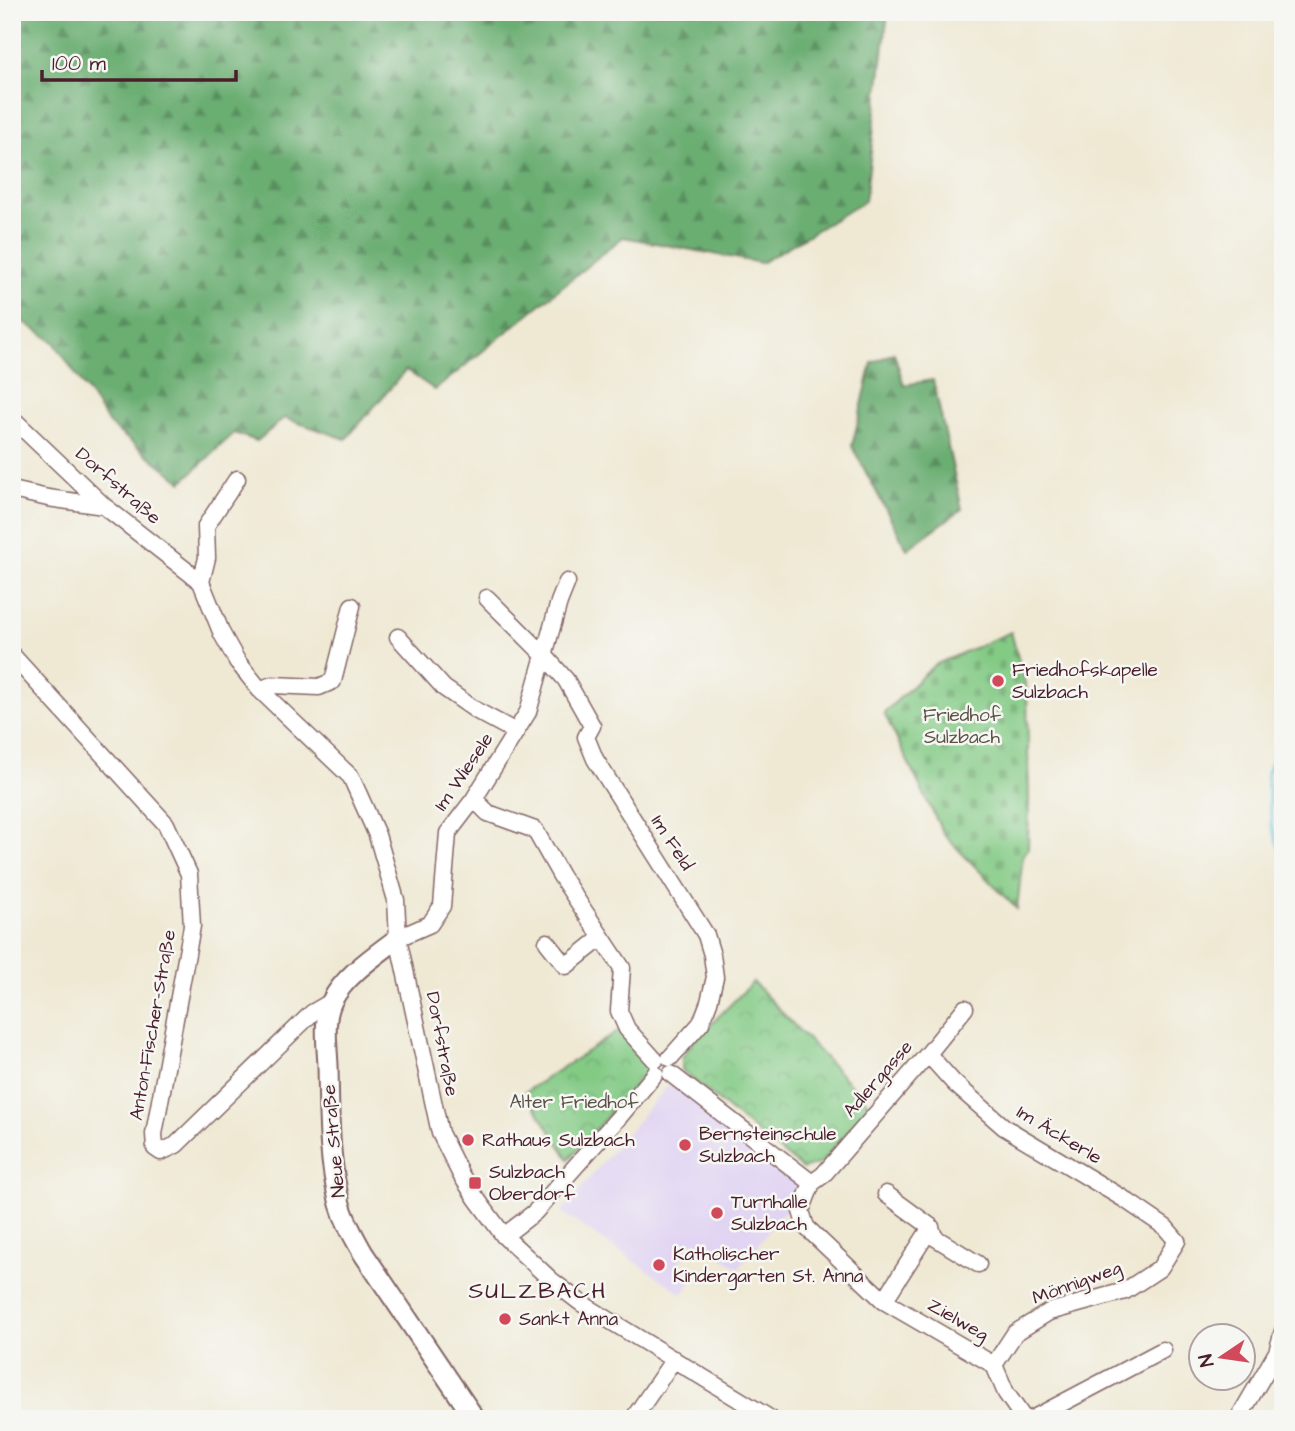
<svg xmlns="http://www.w3.org/2000/svg" width="1295" height="1431" viewBox="0 0 1295 1431" font-family="'Architects Daughter',sans-serif">
  <defs>
    <pattern id="forest-firs" width="22" height="20" patternUnits="userSpaceOnUse" patternTransform="scale(1.75)"><rect width="22" height="20" fill="#6aae72"/><path d="M5 1l3.5 6h-7zM16 11l3.5 6h-7z" fill="#598d5e"/></pattern>
    <pattern id="cemetery-stones" width="16" height="16" patternUnits="userSpaceOnUse" patternTransform="scale(1.75)"><rect width="16" height="16" fill="#83ca85"/><path d="M2 7V4a2 2 0 0 1 4 0v3zM10 15v-3a2 2 0 0 1 4 0v3z" fill="#73ad73"/></pattern>
    <pattern id="park-crowns" width="20" height="18" patternUnits="userSpaceOnUse" patternTransform="scale(1.75)"><rect width="20" height="18" fill="#83ca85"/><path d="M2 6a3 3 0 1 1 6 0M12 15a3 3 0 1 1 6 0" fill="none" stroke="#73ad73"/></pattern>
  </defs>
  <rect width="100%" height="100%" fill="#f6f6f2"/>
  <filter id="ink" filterUnits="userSpaceOnUse"><feTurbulence type="fractalNoise" baseFrequency=".0143" numOctaves="2"/><feDisplacementMap in="SourceGraphic" scale="14" xChannelSelector="R" yChannelSelector="G"/><feConvolveMatrix kernelMatrix="1 2 1 2 8 2 1 2 1" color-interpolation-filters="sRGB"/></filter>
  <filter id="wash" filterUnits="userSpaceOnUse"><feTurbulence type="fractalNoise" baseFrequency=".00686" numOctaves="4" result="noise"/><feDisplacementMap in="SourceGraphic" scale="28" xChannelSelector="R" yChannelSelector="G"/><feGaussianBlur stdDeviation="1.57" result="paint"/><feColorMatrix in="noise" values="0 0 0 0 0 0 0 0 0 0 0 0 0 0 0 0 0 1.4 0 .05"/><feComposite in="paint" operator="in"/></filter>
  <g filter="url(#wash)">
    <rect width="100%" height="100%" fill="#efe9d4"/>
    <path fill="#e1d4f3" d="M676,1081L707,1105L799,1185L795,1198L739,1268L693,1241L676,1267L692,1280L683,1294L561,1212L667,1086Z"/>
    <path fill="url(#forest-firs)" stroke="#5a664e" stroke-width="2" d="M12,12H888L865,201L761,263L623,237L435,390L406,370L346,439L284,418L257,441L234,433L182,482L110,425L54,342L12,314Z
      M894,353L904,385L933,380L962,509L907,549L852,446L872,363Z"/>
    <path fill="url(#cemetery-stones)" stroke="#667458" stroke-width="2" d="M1011,632L1027,691L1029,799L1028,849L1023,855L1017,909L944,835L884,713L934,665Z"/>
    <path fill="url(#park-crowns)" stroke="#667458" stroke-width="2" d="M753,982L870,1105L821,1163L803,1169L740,1119L682,1070V1057L695,1040Z
      M620,1030L648,1063V1071L569,1159L525,1092Z"/>
    <g fill="none" stroke-linecap="round" stroke-linejoin="round">
      <path stroke="#5dc1db" stroke-width="3.5" d="M1283,734L1267,773L1272,826L1283,857"/>
    </g>
  </g>
  <g filter="url(#ink)">
    <g fill="none" stroke-linecap="round" stroke-linejoin="round">
      <defs>
        <path id="minor" d="M12,418L104,506L201,582L222,634L237,661L260,690L351,777L377,835L396,900L398,938L440,1133L461,1175L476,1198L504,1236L551,1280L581,1303L771,1419
          M12,490L48,498L104,506
          M201,582L207,558L206,526L237,479
          M487,598L545,656L566,680L592,726L586,737L595,759L706,935L712,955L715,977L709,1002L701,1023L670,1058
          M398,637L444,688L477,711L516,732
          M12,655L166,824L189,874L192,926L154,1134L155,1148L161,1152L176,1145L312,1013L331,1002
          M260,690L272,685L319,687L333,681L352,606
          M474,799L488,813L535,830L561,876L622,968L619,1011L627,1029L655,1060
          M398,938L430,924L442,906L448,833L474,799L528,712L559,602L567,582
          M547,942L566,966L601,938
          M965,1008L928,1054L823,1175L812,1183L801,1211L806,1227L884,1301L994,1365L1006,1393L1024,1419
          M928,1054L954,1083L1004,1127L1124,1199L1165,1227L1177,1241L1160,1268L1125,1291L1049,1312L1015,1333L994,1365
          M671,1074L812,1183
          M886,1194L931,1227L934,1237L978,1264
          M504,1236L535,1212L620,1116L655,1074
          M884,1301L931,1227
          M633,1419L674,1359
          M1032,1419L1163,1350
          M1238,1419L1277,1352L1283,1331"/>
        <path id="tertiary" d="M398,938C376,955 344,976 332,1001C323,1019 327,1045 328,1065C329,1111 328,1159 340,1204C345,1222 354,1237 363,1253L475,1419"/>
      </defs>
      <use href="#minor" stroke="#846666" stroke-width="19"/>
      <use href="#tertiary" stroke="#846666" stroke-width="23"/>
      <use href="#minor" stroke="#fff" stroke-width="16"/>
      <use href="#tertiary" stroke="#fff" stroke-width="19"/>
    </g>
  </g>
  <g fill="#d1495b" stroke="#f6f6f2" stroke-width="2.5">
    <circle cx="998" cy="681" r="7"/>
    <circle cx="468" cy="1140" r="7"/>
    <circle cx="685" cy="1145" r="7"/>
    <rect x="468" y="1176" width="14" height="14" rx="3.5"/>
    <circle cx="717" cy="1213" r="7"/>
    <circle cx="659" cy="1265" r="7"/>
    <circle cx="505" cy="1319" r="7"/>
  </g>
  <g text-anchor="middle" dominant-baseline="central" stroke-width="5" stroke-linejoin="round" paint-order="stroke">
    <g font-size="19" fill="#4a1f2b" stroke="#f6f6f2">
      <text transform="translate(118 486) rotate(41)">Dorfstraße</text>
      <text transform="translate(464 772) rotate(-56)">Im Wiesele</text>
      <text transform="translate(672 843) rotate(57)">Im Feld</text>
      <text transform="translate(153 1025) rotate(-80)">Anton-Fischer-Straße</text>
      <text transform="translate(442 1044) rotate(79)">Dorfstraße</text>
      <text transform="translate(878 1079) rotate(-49)">Adlergasse</text>
      <text transform="translate(1059 1135) rotate(31)">Im Äckerle</text>
      <text transform="translate(334 1141) rotate(-95)">Neue Straße</text>
      <text transform="translate(1077 1283) rotate(-20)">Mönnigweg</text>
      <text transform="translate(958 1320) rotate(30)">Zielweg</text>
    </g>
    <g font-size="19" fill="#4a1f2b" stroke="#f6f6f2" text-anchor="start">
      <text x="1012" y="670">Friedhofskapelle<tspan x="1012" dy="22">Sulzbach</tspan></text>
      <text x="699" y="1134">Bernsteinschule<tspan x="699" dy="22">Sulzbach</tspan></text>
      <text x="482" y="1140">Rathaus Sulzbach</text>
      <text x="489" y="1172">Sulzbach<tspan x="489" dy="22">Oberdorf</tspan></text>
      <text x="731" y="1202">Turnhalle<tspan x="731" dy="22">Sulzbach</tspan></text>
      <text x="673" y="1254">Katholischer<tspan x="673" dy="22">Kindergarten St. Anna</tspan></text>
      <text x="519" y="1319">Sankt Anna</text>
    </g>
    <g font-size="19" fill="#5b5246" stroke="#f6f6f2">
      <text x="962" y="715">Friedhof<tspan x="962" dy="22">Sulzbach</tspan></text>
      <text x="574" y="1102">Alter Friedhof</text>
    </g>
    <g font-size="23" letter-spacing="2" fill="#4a1f2b" stroke="#f6f6f2">
      <text x="538" y="1291">SULZBACH</text>
    </g>
  </g>
  <rect width="1295" height="1431" fill="none" stroke="#f6f6f2" stroke-width="42"/>
  <g transform="translate(1222 1357) rotate(257)"><circle r="33" fill="#f6f6f2" stroke="#b1a0a2" stroke-width="2"/>
  <path d="M0-5L12 26L0 18L-12 26Z" fill="#d1495b"/>
  <text y="-10" font-size="19" font-weight="bold" text-anchor="middle" fill="#4a1f2b">N</text>
  </g>
  <path d="M42 70v10h194v-10" fill="none" stroke="#4a1f2b" stroke-width="3.5"/>
  <text x="52" y="70" font-size="21" fill="#4a1f2b" stroke="#f6f6f2" stroke-width="5" paint-order="stroke">100 m</text>
</svg>
